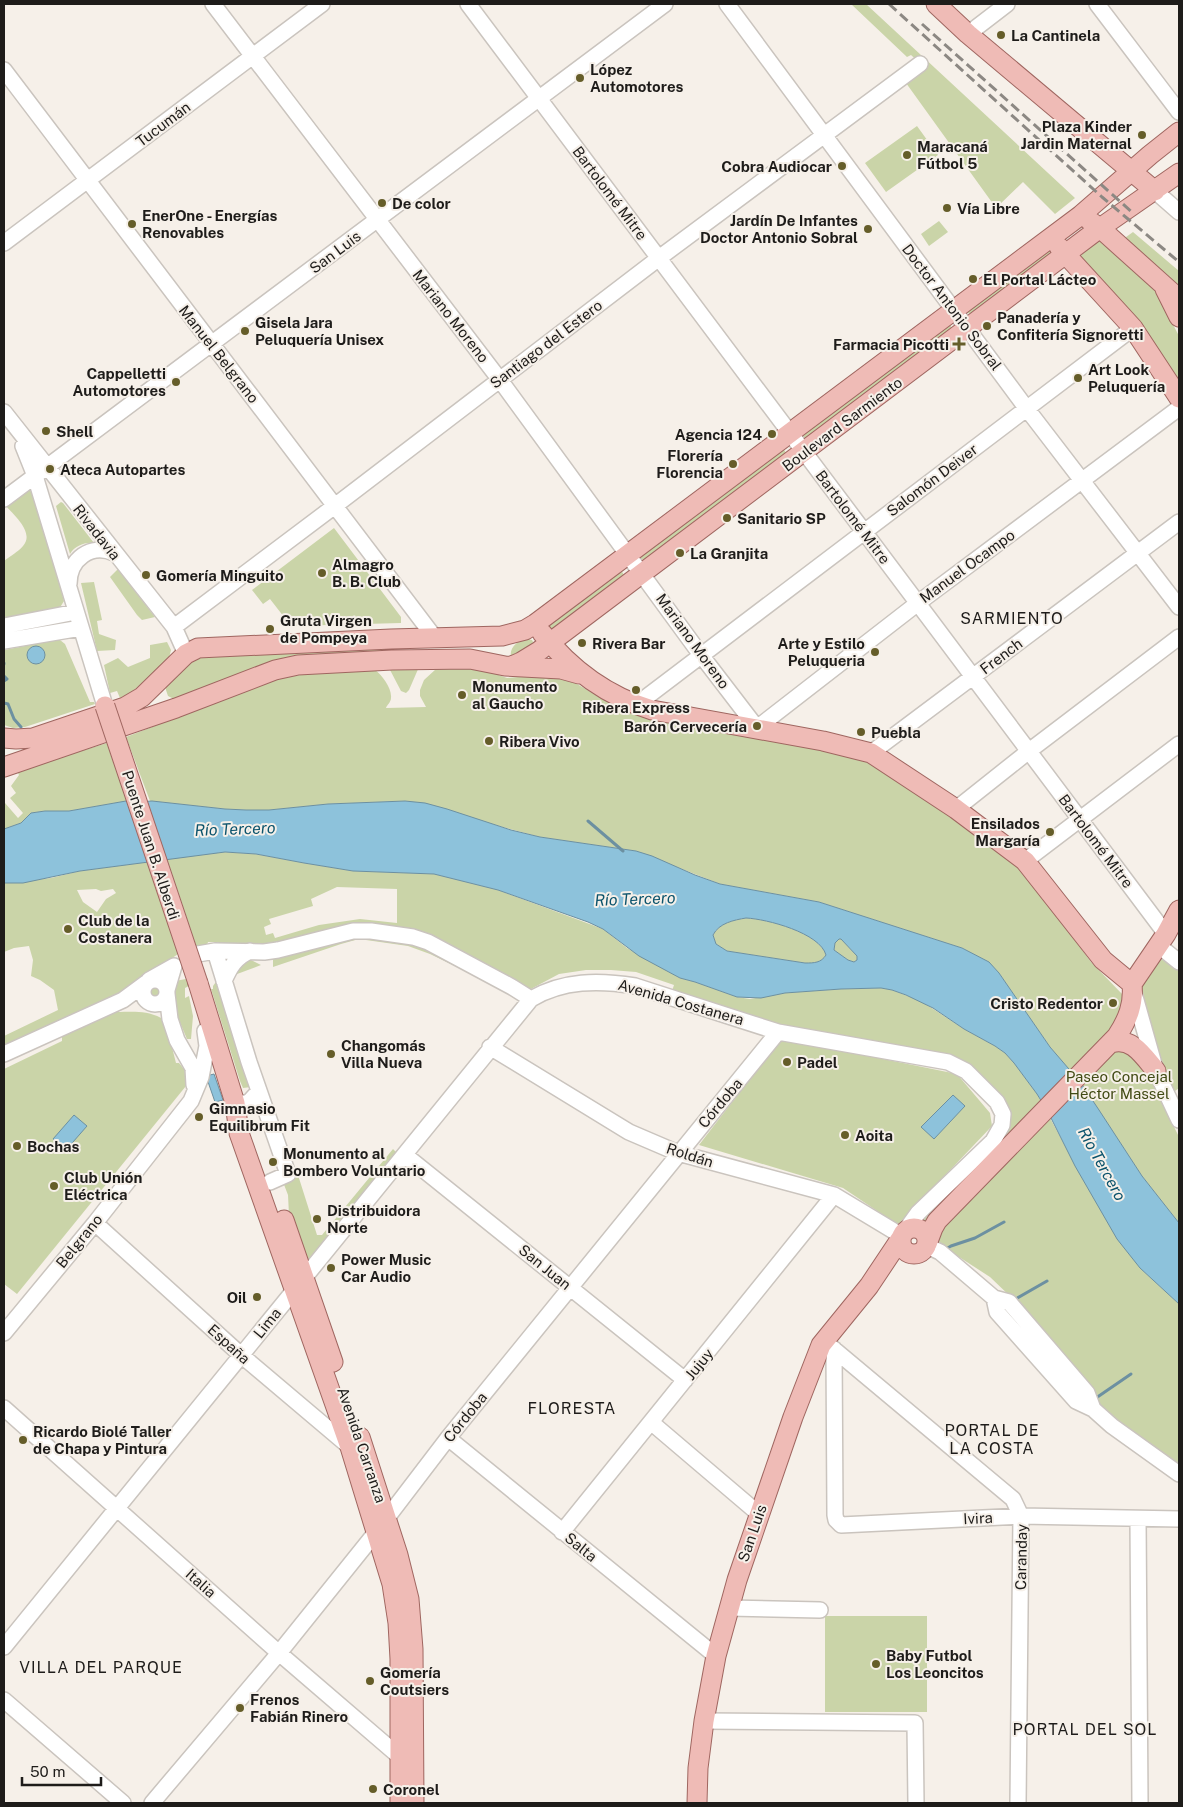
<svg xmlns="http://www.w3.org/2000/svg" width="1183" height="1807" viewBox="0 0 1183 1807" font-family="'Public Sans',sans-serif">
  <rect width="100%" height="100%" fill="#f6f0e9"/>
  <path fill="#cad4a8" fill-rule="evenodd" d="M851,4H866L1075,198L1055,214L1023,182L996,208L906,83L925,68L911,55L907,57Z
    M917,126L938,155L886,192L865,163Z
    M939,221L948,232L929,246L921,234Z
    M1133,232L1179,271V289L1122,240Z
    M1100,240L1154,288L1179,336V381L1140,322L1080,258L1082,254Z
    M1049,250L1051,254L973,315L968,313L967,310Z
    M950,325L952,328L806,440L802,438L801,434Z
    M783,448L786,453L644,560L641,559L640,555Z
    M29,490L34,494L64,601L59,609L4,621V561C10,556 18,552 23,546C35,533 14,515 6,506Z
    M61,502L63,503L94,543C84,542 75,546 70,554L56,506Z
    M334,528L401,617V623L291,626L270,599L263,604L252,590Z
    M118,569L121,573L155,617L142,620L137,615L110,577Z
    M621,570L624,575L552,632L546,624Z
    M94,582L102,620L97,621L99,634L116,640L115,650L97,651L81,583Z
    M528,639L532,640L534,644L511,657C509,647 518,640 528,639Z
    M56,640H60L65,644L90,702H94L95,704L25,727L13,728L4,725V650Z
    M167,642L171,650L169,658L131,693L120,698L117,691L110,693L104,665L118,658L128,667L150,658V645Z
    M385,648V652L174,699L168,696L165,687L194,656Z
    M456,665L490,672L507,678L548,674L572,681L621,710L639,716L716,732L779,740L874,762L950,812L1022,868L1091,962L1123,995L1122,1015L1073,1075L1050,1047L999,973L988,962L962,948L819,902L720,884L636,851L540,837L405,801L328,804L269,810H246L225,809L150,801L126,737L269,682C304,671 339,672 375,670C382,675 392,688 391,698C391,702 387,705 386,708L426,707L420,696V690L424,680L436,669Z
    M419,667L409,690L406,693L401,691L389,668Z
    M107,743L127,801L69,811H45L31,813L21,823L4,829L5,803L18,818L23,813L10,798L16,793L11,786L19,775L18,773L4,776V775Z
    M224,852L255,854L304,863L353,871L434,874L498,890L603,929L627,948L680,978L695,982L737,997L750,999L785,993L841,989L881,988L892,990L921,1001L964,1029L995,1046L1005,1053L1014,1063L1037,1094L1063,1142L1140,1268L1179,1304V1467L1111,1418L1014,1300L990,1277L939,1244L920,1220L1005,1129L974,1074L809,1034L671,994L674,985L636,972L611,970H586L559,974L529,990L419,933L273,945L220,944L218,942H208L207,945L196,946L167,859ZM337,887L397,889V923L360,919L319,925L275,938L273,933L266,935L264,927L271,924L269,919L313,906L311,899Z
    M147,862L178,954L118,996L4,1047V1036L58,1010L54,990L40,980L31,976L33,960L29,946L14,948L4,952V883L51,878L80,871ZM96,889L101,891L113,889L116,893L106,899L97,912L83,902L77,890Z
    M746,918C767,919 820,933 826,955C821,963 814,963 805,963L727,951L716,944L713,935C719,923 734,920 746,918Z
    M357,935L421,945L461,966L459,968L430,954L408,946L359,939L341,944L273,967V958Z
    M839,939H841L857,956V960L854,962L848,960L834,950L835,943Z
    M1161,958H1166L1179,967V1088L1175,1091L1172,1089L1158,1053L1140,988Z
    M249,959L261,965L229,977L230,974Z
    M186,979L189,986L185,988V998L189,996L193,1016L191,1039H187C177,1015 172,1008 175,981Z
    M218,979L251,1087L243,1088L240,1081L211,989H213V986Z
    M155,982L162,985V999L154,1002L147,999L145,991Z
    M116,1012C136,1012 147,1010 165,1020L176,1063H179L187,1073L186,1086L17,1294L4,1284V1069L62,1041V1037L66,1030Z
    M785,1039L957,1074L990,1113L992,1126L898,1225L843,1188L699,1145L777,1044Z
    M1110,1050L1128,1052L1147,1072L1179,1137V1223L1142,1176L1081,1083Z
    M393,1149L398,1154L311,1259L306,1260L289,1215L288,1195L283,1182L298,1175L317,1235H322Z
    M825,1616H927V1712H825Z"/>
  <path fill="#8dc2db" stroke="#6c90a1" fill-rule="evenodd" d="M27 655a9 9 0 1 1 18 0a9 9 0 1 1-18 0Z
    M126,801L136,802L152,801L225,809L246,810H269L328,804L405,801L425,803L447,809L511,830L540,837L636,851L652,856L695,875L720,884L819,902L962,948L989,962L999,973L1050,1047L1081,1083L1099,1110L1142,1176L1179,1223V1304L1140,1268L1117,1239L1075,1166L1048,1112L1037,1094L1014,1063L1005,1053L995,1046L964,1029L933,1008L906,995L892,990L881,988L841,989L785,993L761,998L737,997L695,982L680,978L639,956L603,929L588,922L498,890L434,874L353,871L304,863L256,854L225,852L80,871L23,883H4V829L21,823L31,813L45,811H69ZM746,918C767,919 820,933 826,955C821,963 814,963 805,963L727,951L716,944L713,935C719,923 734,920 746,918ZM839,939H841L857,956V960L854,962L848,960L834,950L835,943Z
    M214,1074L223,1100L215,1102L206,1076Z
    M953,1095L965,1106L934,1139L921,1127Z
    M74,1115L87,1126L66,1150L53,1139Z"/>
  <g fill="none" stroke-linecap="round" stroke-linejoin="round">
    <path stroke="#6c90a1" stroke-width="3" d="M4,664V663
      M4,676L7,679L4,681
      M4,703L8,704L14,719L21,727
      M588,821L623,851
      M946,1249L951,1246L975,1238L1004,1222
      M1014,1300L1047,1281
      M1096,1398L1131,1374"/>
    <defs>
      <path id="minor" d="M213,4L500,380L701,655L757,728L918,603L1179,408
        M468,4L1166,934
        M727,4L1027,409L1179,607
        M1097,4L1179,112
        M968,34L1007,4
        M4,70L435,638
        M1155,191L1179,212
        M4,243L322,4
        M4,412L174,627L186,654
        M23,446L35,476L105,706
        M4,499L665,4
        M69,584C69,559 91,543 114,553
        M4,626L76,612
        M174,627L336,505L659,258L920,64
        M4,641L81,628
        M636,705L1133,328
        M871,753L1179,522
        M956,809L1029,751L1179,637
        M1025,861L1179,744
        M1158,945L1179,962
        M215,951L249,1062L288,1174L270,1182
        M198,954L215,951L264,952L278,950L353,931H371L413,937L428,942L512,987L531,999C563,980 599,980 635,986L778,1032L948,1062L966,1071L997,1102L1003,1114L1002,1125L993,1141L918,1213L905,1231
        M143 992a12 12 0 1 1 24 0a12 12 0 1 1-24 0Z
        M149,980L174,966L167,990
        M224,981C230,967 236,957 250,951
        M1134,993L1156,1071L1179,1120
        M167,994L170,1019L177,1040L193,1068L194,1085
        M490,1047L629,1132L678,1153L834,1195L902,1236
        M4,1054L123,1000L146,983
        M235,1103H248L259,1091
        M405,1155L685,1380
        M95,1223L241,1355L351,1448
        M927,1246L940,1252L994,1298L1009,1302L1087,1393L1093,1409
        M994,1298L997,1312L1076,1401L1093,1409L1112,1426L1179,1474
        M4,1333L95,1223L191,1101L201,1077L207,1046L205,1031
        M824,1341L1013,1499L1021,1516L1018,1803
        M834,1349L835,1515L836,1520L841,1525L1021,1516L1179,1519
        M4,1408L279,1653L400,1757
        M652,1423L759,1514
        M448,1438L716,1656
        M1138,1519L1140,1803
        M562,1532L834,1195
        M729,1608L820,1610
        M4,1647L531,999
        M4,1700L123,1803
        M704,1721L915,1723L916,1803
        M152,1803L279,1653L377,1531L448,1438L778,1032"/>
      <path id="major" d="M936,4L968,34L1155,191
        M1090,221L1100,228L1179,299
        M1059,247L1133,328L1179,398
        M1165,289L1179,317
        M542,633C571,670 607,696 652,710L823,741L871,753L956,809L1025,861L1103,960L1132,984
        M512,666L521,662L539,651L1100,228L1179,173
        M4,738L16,739L33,738L125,707L142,697L186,654L198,648L391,639L502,636L525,630L535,624L1081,215L1150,155L1179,132
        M4,767L176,708L275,670L298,665L392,660L470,659L505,666L561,669L579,674
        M198,983L235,1103L239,1133L350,1447L392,1584L398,1623L400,1659V1803
        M1132,984L1166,934L1179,910
        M1111,1043C1132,1036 1144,1057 1156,1071
        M284,1220L333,1362
        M901 1241a13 13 0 1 1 26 0a13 13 0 1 1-26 0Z
        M927,1244L933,1228L937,1221L1117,1036C1128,1019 1134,1004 1132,984
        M360,1437L398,1555L409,1599L413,1649L414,1803
        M697,1803L698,1768L704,1721L716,1656L737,1580L793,1417L821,1345L869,1286L901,1238"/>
    </defs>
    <use href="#minor" stroke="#cac4be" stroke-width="18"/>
    <use href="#major" stroke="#9f6660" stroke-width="21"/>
    <use href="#minor" stroke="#fff" stroke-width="15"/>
    <use href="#major" stroke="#efbbb6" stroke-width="19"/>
    <path stroke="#8c8883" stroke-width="3" stroke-dasharray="10 5" stroke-linecap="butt" d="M889,4L1102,197L1179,262
      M922,24L1134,214"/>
    <defs>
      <path id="major-bridge" d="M105,706L198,983"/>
    </defs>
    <use href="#major-bridge" stroke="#9f6660" stroke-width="21" stroke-linecap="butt"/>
    <use href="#major-bridge" stroke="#efbbb6" stroke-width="19"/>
  </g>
  <g fill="#655d29" stroke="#f6f0e9" stroke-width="2">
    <circle cx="1001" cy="35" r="5"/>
    <circle cx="580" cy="78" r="5"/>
    <circle cx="1142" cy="135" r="5"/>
    <circle cx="907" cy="155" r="5"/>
    <circle cx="842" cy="166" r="5"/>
    <circle cx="382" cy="203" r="5"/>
    <circle cx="947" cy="208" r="5"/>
    <circle cx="132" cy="224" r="5"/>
    <circle cx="868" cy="229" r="5"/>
    <circle cx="973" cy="279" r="5"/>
    <circle cx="987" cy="326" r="5"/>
    <circle cx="245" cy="331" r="5"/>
    <path d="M956.5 336.5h5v5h5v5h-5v5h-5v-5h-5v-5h5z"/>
    <circle cx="1078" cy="378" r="5"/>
    <circle cx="176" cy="382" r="5"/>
    <circle cx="46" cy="431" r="5"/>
    <circle cx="772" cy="434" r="5"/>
    <circle cx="733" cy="464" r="5"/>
    <circle cx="50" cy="469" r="5"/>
    <circle cx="727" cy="518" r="5"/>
    <circle cx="680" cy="553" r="5"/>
    <circle cx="322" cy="573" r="5"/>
    <circle cx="146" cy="575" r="5"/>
    <circle cx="270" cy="629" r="5"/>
    <circle cx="582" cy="643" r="5"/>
    <circle cx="875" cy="652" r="5"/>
    <circle cx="636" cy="690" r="5"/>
    <circle cx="462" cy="695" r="5"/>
    <circle cx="757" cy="726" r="5"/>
    <circle cx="861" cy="732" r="5"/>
    <circle cx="489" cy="741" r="5"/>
    <circle cx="1050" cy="832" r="5"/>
    <circle cx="68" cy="929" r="5"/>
    <circle cx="1113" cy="1003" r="5"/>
    <circle cx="331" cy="1054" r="5"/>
    <circle cx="787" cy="1062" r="5"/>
    <circle cx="199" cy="1117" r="5"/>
    <circle cx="845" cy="1135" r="5"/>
    <circle cx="17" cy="1146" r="5"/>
    <circle cx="273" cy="1162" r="5"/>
    <circle cx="54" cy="1186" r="5"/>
    <circle cx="317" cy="1219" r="5"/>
    <circle cx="331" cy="1268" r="5"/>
    <circle cx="257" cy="1297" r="5"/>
    <circle cx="23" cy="1440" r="5"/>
    <circle cx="876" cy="1664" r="5"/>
    <circle cx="370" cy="1681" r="5"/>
    <circle cx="240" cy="1708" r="5"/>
    <circle cx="373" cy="1789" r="5"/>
  </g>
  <g text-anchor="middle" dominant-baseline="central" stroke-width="4" stroke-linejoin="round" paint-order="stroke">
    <g font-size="15" font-weight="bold" fill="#1e1c1a" stroke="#f6f0e9" text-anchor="start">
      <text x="1011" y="35">La Cantinela</text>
      <text x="590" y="69">López<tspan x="590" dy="17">Automotores</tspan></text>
      <text x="1132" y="126" text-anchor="end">Plaza Kinder<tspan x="1132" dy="17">Jardin Maternal</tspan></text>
      <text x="917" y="146">Maracaná<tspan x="917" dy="17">Fútbol 5</tspan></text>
      <text x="832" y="166" text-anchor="end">Cobra Audiocar</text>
      <text x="392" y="203">De color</text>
      <text x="957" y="208">Vía Libre</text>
      <text x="142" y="215">EnerOne - Energías<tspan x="142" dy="17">Renovables</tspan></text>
      <text x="858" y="220" text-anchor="end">Jardín De Infantes<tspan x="858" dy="17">Doctor Antonio Sobral</tspan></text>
      <text x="983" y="279">El Portal Lácteo</text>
      <text x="997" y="317">Panadería y<tspan x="997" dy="17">Confitería Signoretti</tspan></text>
      <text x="255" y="322">Gisela Jara<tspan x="255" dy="17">Peluquería Unisex</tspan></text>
      <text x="949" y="344" text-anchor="end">Farmacia Picotti</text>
      <text x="1088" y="369">Art Look<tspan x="1088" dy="17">Peluquería</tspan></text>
      <text x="166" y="373" text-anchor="end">Cappelletti<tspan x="166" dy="17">Automotores</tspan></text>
      <text x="56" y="431">Shell</text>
      <text x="762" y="434" text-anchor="end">Agencia 124</text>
      <text x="723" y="455" text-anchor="end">Florería<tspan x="723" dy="17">Florencia</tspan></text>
      <text x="60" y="469">Ateca Autopartes</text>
      <text x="737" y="518">Sanitario SP</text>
      <text x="690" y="553">La Granjita</text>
      <text x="332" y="564">Almagro<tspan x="332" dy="17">B. B. Club</tspan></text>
      <text x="156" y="575">Gomería Minguito</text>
      <text x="280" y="620">Gruta Virgen<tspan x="280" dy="17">de Pompeya</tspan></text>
      <text x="592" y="643">Rivera Bar</text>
      <text x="865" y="643" text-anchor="end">Arte y Estilo<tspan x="865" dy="17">Peluqueria</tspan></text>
      <text x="472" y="686">Monumento<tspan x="472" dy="17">al Gaucho</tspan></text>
      <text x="636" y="707" text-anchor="middle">Ribera Express</text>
      <text x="747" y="726" text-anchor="end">Barón Cervecería</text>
      <text x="871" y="732">Puebla</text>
      <text x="499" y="741">Ribera Vivo</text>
      <text x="1040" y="823" text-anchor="end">Ensilados<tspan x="1040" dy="17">Margaría</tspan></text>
      <text x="78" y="920">Club de la<tspan x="78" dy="17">Costanera</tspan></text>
      <text x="1103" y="1003" text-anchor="end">Cristo Redentor</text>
      <text x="341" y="1045">Changomás<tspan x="341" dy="17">Villa Nueva</tspan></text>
      <text x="797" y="1062">Padel</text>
      <text x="209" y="1108">Gimnasio<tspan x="209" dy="17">Equilibrum Fit</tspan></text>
      <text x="855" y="1135">Aoita</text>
      <text x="27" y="1146">Bochas</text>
      <text x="283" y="1153">Monumento al<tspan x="283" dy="17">Bombero Voluntario</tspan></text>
      <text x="64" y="1177">Club Unión<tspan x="64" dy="17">Eléctrica</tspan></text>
      <text x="327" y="1210">Distribuidora<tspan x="327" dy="17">Norte</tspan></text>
      <text x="341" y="1259">Power Music<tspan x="341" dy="17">Car Audio</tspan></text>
      <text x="247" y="1297" text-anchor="end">Oil</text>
      <text x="33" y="1431">Ricardo Biolé Taller<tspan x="33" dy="17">de Chapa y Pintura</tspan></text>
      <text x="886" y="1655">Baby Futbol<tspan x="886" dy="17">Los Leoncitos</tspan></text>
      <text x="380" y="1672">Gomería<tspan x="380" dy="17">Coutsiers</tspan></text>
      <text x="250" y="1699">Frenos<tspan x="250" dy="17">Fabián Rinero</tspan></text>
      <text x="383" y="1789">Coronel</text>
    </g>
    <g font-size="15" fill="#1e1c1a" stroke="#f6f0e9">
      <text transform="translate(163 124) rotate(-37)">Tucumán</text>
      <text transform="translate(610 193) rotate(53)">Bartolomé Mitre</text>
      <text transform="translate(335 252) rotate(-37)">San Luis</text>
      <text transform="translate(952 307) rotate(53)">Doctor Antonio Sobral</text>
      <text transform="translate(451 316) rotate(52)">Mariano Moreno</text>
      <text transform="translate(546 344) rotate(-37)">Santiago del Estero</text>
      <text transform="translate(219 354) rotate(52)">Manuel Belgrano</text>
      <text transform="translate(842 424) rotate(-37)">Boulevard Sarmiento</text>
      <text transform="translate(932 480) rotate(-37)">Salomón Deiver</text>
      <text transform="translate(853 517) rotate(53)">Bartolomé Mitre</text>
      <text transform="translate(97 532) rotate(52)">Rivadavia</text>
      <text transform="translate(967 566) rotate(-36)">Manuel Ocampo</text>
      <text transform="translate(693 641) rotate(54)">Mariano Moreno</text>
      <text transform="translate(1001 656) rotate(-37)">French</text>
      <text transform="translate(1096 841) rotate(53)">Bartolomé Mitre</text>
      <text transform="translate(151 845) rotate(72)">Puente Juan B. Alberdi</text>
      <text transform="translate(681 1002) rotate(16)">Avenida Costanera</text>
      <text transform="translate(720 1103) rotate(-50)">Córdoba</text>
      <text transform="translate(690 1155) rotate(18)">Roldán</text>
      <text transform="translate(79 1241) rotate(-51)">Belgrano</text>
      <text transform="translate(545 1267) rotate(39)">San Juan</text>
      <text transform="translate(267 1323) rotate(-51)">Lima</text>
      <text transform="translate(229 1344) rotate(42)">España</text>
      <text transform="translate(699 1364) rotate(-51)">Jujuy</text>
      <text transform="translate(465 1417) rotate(-51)">Córdoba</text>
      <text transform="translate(362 1445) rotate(71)">Avenida Carranza</text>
      <text transform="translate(978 1518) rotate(-3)">Ivira</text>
      <text transform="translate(752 1533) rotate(-71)">San Luis</text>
      <text transform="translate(581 1547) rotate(39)">Salta</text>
      <text transform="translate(1021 1557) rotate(-89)">Caranday</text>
      <text transform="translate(201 1583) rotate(42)">Italia</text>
    </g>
    <g font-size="15" fill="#424b15" stroke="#f6f0e9">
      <text x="1119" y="1076">Paseo Concejal<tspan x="1119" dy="17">Héctor Massel</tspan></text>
    </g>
    <g font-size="16" letter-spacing="1" fill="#1e1c1a" stroke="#f6f0e9">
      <text x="1012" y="618">SARMIENTO</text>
      <text x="572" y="1408">FLORESTA</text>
      <text x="992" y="1430">PORTAL DE<tspan x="992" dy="18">LA COSTA</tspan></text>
      <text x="101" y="1667">VILLA DEL PARQUE</text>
      <text x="1085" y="1729">PORTAL DEL SOL</text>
    </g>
    <g font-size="16" font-style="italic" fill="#0b536c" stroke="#f6f0e9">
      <text transform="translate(235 829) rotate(-2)">Río Tercero</text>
      <text transform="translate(635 899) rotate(-2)">Río Tercero</text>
      <text transform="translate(1102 1164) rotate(61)">Río Tercero</text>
    </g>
  </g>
  <rect width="1183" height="1807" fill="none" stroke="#1e1c1a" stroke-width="10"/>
  <path d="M22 1777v8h79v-8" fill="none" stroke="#1e1c1a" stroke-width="2.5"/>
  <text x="30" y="1777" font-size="15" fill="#1e1c1a" stroke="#f6f0e9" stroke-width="4" paint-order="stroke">50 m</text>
</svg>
